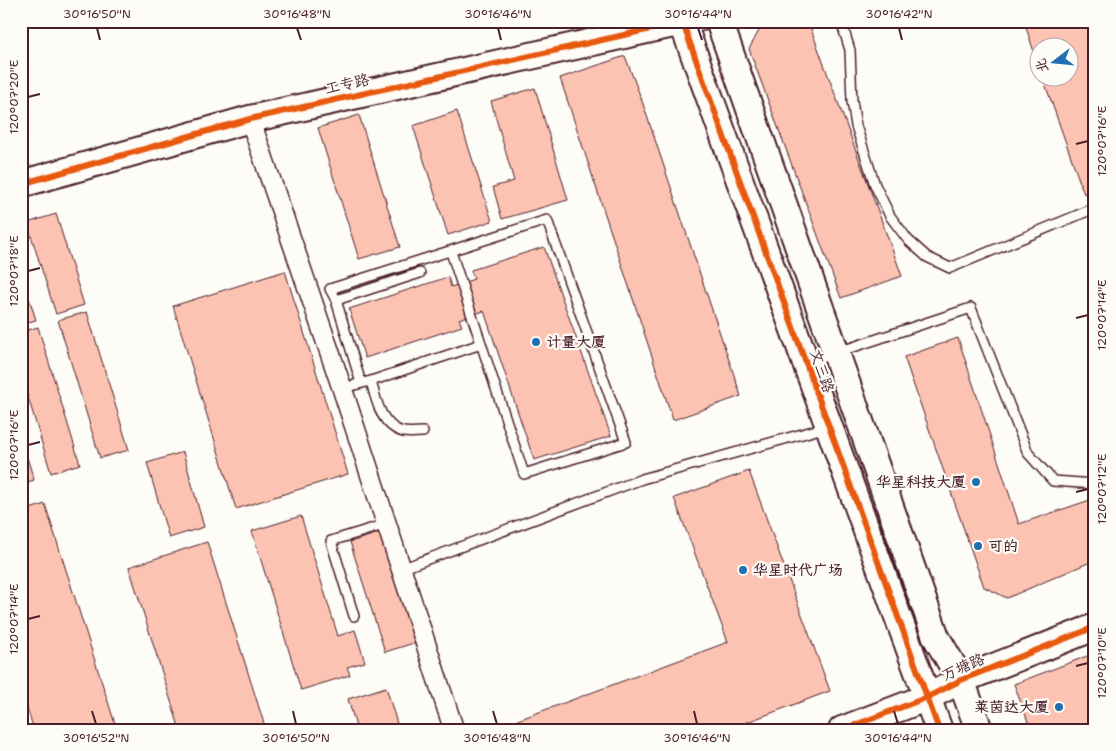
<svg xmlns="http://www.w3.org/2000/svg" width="1116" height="751" viewBox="0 0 1116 751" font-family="'Shantell Sans','LXGW WenKai TC',sans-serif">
  <rect width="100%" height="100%" fill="#fdfcf7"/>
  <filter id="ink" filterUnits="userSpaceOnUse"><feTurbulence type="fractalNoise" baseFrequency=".02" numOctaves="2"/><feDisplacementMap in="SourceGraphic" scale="10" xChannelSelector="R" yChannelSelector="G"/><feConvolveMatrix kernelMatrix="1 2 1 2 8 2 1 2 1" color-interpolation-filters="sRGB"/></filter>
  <g filter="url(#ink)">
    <path fill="#fcc3b2" stroke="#4a1f2b" d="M776,21H808L902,276L841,298L749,49L761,27Z
      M1024,21H1089L1095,38V190L1084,194L1043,78H1068V48H1038V64Z
      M625,56L641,98L741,396L673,420L560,78Z
      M535,88L568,200L502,219L493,187L514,181L491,101Z
      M457,111L492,221L448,235L413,126Z
      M359,115L400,247L359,259L318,128Z
      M56,214L84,305L56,314L27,223Z
      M544,247L611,436L534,460L484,311L459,319L462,326L365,358L349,309L448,277L451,287L474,279L471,270Z
      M285,271L348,474L236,509L173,306Z
      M21,273L36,320L21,324Z
      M87,312L129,450L100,458L58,320Z
      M38,327L80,464L51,473L21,374V332Z
      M958,338L1019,524L1090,500L1095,516V560L1007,598L984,587L904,357Z
      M21,438L34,480L21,484Z
      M183,452L204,527L169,538L147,463Z
      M749,471L830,691L726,730H500L499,727L728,642L674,498Z
      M45,504L117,730H34L21,689V512Z
      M301,516L338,636L355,630L365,662L347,667L350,675L301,690L252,531Z
      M383,532L417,642L385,652L350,542Z
      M207,542L266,730H180L129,567Z
      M1095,653V730H1031L1014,684Z
      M386,687L399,730H357L348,699Z"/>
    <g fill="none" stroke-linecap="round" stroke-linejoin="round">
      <defs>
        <path id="lane" d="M841,21L850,50L852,101L856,126L875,185L890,216L908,240L927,257L950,268L1095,208
          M336,300L420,273
          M808,362L971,308L1028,453L1053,481L1095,484
          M371,381C376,400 381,426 403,432C409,433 417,432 423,432
          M361,383L336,300L330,289L547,220L626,442L524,474L451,252
          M342,388L371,381L481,344
          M401,569L642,479L827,427
          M354,616L331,541L377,527L386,523"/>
        <path id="street" d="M682,22L702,21
          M250,119L342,388L454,730"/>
        <path id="secondary" d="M682,21L939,730
          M719,21L936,637L961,680L979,730
          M21,184L250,119L682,22
          M842,730L928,697L961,680L1095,627"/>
      </defs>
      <use href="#lane" stroke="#4a1f2b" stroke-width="12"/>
      <use href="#street" stroke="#4a1f2b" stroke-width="22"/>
      <use href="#secondary" stroke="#4a1f2b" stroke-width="30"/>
      <use href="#lane" stroke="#fdfcf7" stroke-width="9"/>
      <use href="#street" stroke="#fdfcf7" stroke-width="19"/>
      <use href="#secondary" stroke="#fdfcf7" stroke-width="26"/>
      <defs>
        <path id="cycleway" d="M682,21L939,730
          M21,184L250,119L682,22
          M842,730L928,697L961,680L1095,627"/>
      </defs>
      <use href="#cycleway" stroke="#fdfcf7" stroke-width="9"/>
      <use href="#cycleway" stroke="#e8590c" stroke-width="6"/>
    </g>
  </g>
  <path fill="none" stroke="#4a1f2b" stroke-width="2" d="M97,28L100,40M297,28L301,40M498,28L501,40M698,28L702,40M899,28L902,40M28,97L40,94M1076,144L1088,141M28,271L40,268M1076,318L1088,315M28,445L40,442M1076,492L1088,489M28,619L40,616M1076,666L1088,663M92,711L96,724M293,711L296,724M493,711L497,724M694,711L697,724M894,711L898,724"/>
  <g fill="#1f6fb2" stroke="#fdfcf7" stroke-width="2">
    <circle cx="536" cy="342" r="5"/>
    <circle cx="976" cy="482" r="5"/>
    <circle cx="978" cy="546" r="5"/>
    <circle cx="743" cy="570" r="5"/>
    <circle cx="1059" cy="707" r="5"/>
  </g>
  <g text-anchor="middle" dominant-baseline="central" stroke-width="4.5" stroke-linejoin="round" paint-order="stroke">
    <g font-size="15" fill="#4a1f2b" stroke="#fdfcf7">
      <text transform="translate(347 84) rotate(-13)">工专路</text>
      <text transform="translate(822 371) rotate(71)">文三路</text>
      <text transform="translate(963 667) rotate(-24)">万塘路</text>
    </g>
    <g font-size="15" font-weight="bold" fill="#4a1f2b" stroke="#fdfcf7" text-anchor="start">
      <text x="546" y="342">计量大厦</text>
      <text x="966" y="482" text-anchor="end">华星科技大厦</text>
      <text x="988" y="546">可的</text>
      <text x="753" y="570">华星时代广场</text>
      <text x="1049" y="707" text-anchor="end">莱茵达大厦</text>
    </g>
  </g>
  <rect width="1116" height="751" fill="none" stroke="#fdfcf7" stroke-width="55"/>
  <g transform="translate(1054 62) rotate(254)"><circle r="24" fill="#fdfcf7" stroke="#b5a4a5"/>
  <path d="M0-4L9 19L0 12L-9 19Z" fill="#1f6fb2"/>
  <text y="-8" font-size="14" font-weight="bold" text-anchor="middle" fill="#4a1f2b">北</text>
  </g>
  <rect x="28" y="28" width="1060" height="696" fill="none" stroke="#4a1f2b" stroke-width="2"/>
  <g font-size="12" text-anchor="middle" fill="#4a1f2b">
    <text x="97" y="18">30°16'50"N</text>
    <text x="297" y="18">30°16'48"N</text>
    <text x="498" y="18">30°16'46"N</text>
    <text x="698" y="18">30°16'44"N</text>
    <text x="899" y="18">30°16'42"N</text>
    <text transform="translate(14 97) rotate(-90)" y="4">120°07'20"E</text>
    <text transform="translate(1102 141) rotate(-90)" y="4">120°07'16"E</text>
    <text transform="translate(14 271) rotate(-90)" y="4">120°07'18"E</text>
    <text transform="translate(1102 315) rotate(-90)" y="4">120°07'14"E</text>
    <text transform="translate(14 445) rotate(-90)" y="4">120°07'16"E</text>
    <text transform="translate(1102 489) rotate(-90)" y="4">120°07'12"E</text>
    <text transform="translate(14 619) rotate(-90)" y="4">120°07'14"E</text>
    <text transform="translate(1102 663) rotate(-90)" y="4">120°07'10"E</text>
    <text x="96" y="742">30°16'52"N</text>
    <text x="296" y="742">30°16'50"N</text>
    <text x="497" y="742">30°16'48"N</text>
    <text x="697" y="742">30°16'46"N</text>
    <text x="898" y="742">30°16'44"N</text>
  </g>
</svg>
